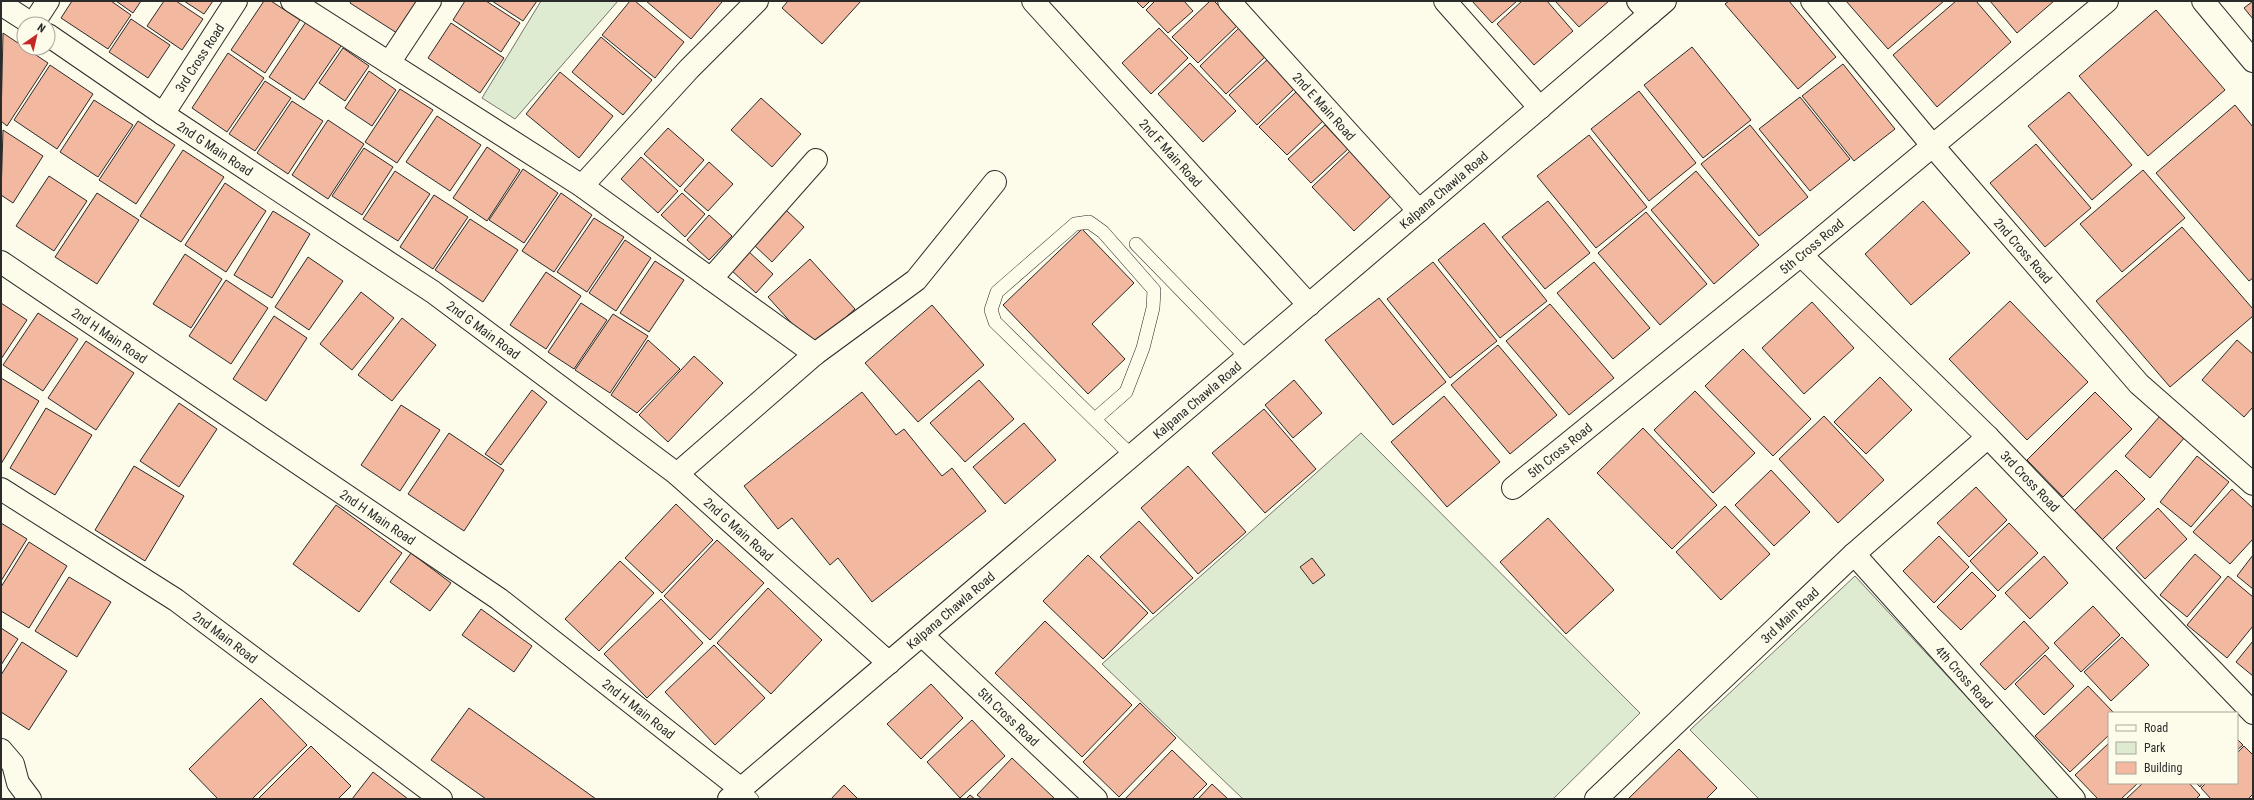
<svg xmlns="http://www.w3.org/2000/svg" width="2254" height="800" viewBox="0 0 2254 800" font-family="'Roboto Condensed',sans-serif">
  <rect width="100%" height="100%" fill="#fdfbea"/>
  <path fill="#deebd1" stroke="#74746e" d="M541,1H618L515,119L482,98Z
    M1361,433L1640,713L1553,799H1243L1102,664Z
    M1855,576L2061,799H1759L1690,730Z"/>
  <path fill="#f2b8a0" stroke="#2b2b2b" d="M72,1H111L131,15L108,49L61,18Z
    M116,1H141L133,13Z
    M164,1H176L203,19L182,50L147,26Z
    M184,1H213L204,14Z
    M264,1H271L300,20L265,73L231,50Z
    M351,1H422L400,35L350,3Z
    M465,1H486L520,23L501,52L453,20Z
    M492,1H537L523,21Z
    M630,1H635L684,42L655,78L602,35Z
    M646,1H721L722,2L691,39Z
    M788,1H861L822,44L782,8Z
    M1136,1H1150L1143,8Z
    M1155,1H1184L1193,11L1168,33L1146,10Z
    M1210,1H1214L1238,25L1198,63L1172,37Z
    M1472,1H1517L1492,23Z
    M1522,1H1547L1573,31L1534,65L1497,24Z
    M1555,1H1609L1579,27Z
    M1729,1H1789L1836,57L1798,89L1725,4Z
    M1846,1H1944L1888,49Z
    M1956,1H1976L2011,42L1937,107L1893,55Z
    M1990,1H2054L2017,33Z
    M2253,1V19L2244,8Z
    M2156,10L2225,90L2148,156L2079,76Z
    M131,19L170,45L148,78L109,52Z
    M308,19L343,43L304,100L269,77Z
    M451,23L504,58L480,93L428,58Z
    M1159,28L1188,58L1151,94L1122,63Z
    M1239,28L1266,56L1226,94L1200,66Z
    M3,33L48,63L7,126L1,121Z
    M601,37L652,80L623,115L572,72Z
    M1692,47L1751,120L1703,158L1644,85Z
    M343,48L369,66L345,101L319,83Z
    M228,53L264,78L227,132L192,108Z
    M1268,59L1295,88L1257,125L1229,95Z
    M1190,63L1236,111L1203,142L1158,94Z
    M1843,64L1895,129L1854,161L1802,96Z
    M50,65L93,94L57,149L14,120Z
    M369,71L396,90L372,126L345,108Z
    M560,72L613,116L579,158L526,114Z
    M265,81L291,98L255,151L229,134Z
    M400,89L433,110L397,163L365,142Z
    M1639,91L1696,163L1649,201L1591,129Z
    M1296,92L1324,120L1287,155L1259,127Z
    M2069,92L2132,165L2092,200L2028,126Z
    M1800,97L1850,159L1810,191L1759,129Z
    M761,98L801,134L772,167L731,130Z
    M94,100L133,125L98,177L60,152Z
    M292,101L323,121L288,174L257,153Z
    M2235,105L2253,127V278L2249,281L2156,173Z
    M437,116L481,145L450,191L406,162Z
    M328,120L364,144L328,199L292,175Z
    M138,121L175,145L136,204L99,180Z
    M1325,125L1348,149L1311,183L1288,159Z
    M1750,125L1808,197L1759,236L1701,164Z
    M668,128L704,160L680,187L644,154Z
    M3,130L43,156L13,203L1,195Z
    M1589,135L1647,207L1596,248L1537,176Z
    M2036,144L2091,208L2045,247L1990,183Z
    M487,147L520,170L487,221L453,198Z
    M364,148L393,167L362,215L332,196Z
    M183,150L224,177L181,242L140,216Z
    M1351,150L1393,194L1354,231L1312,187Z
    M641,157L678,191L658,213L621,179Z
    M709,162L733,184L708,211L684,190Z
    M523,169L558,193L524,243L489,220Z
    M2143,170L2185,218L2122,272L2080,224Z
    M395,171L430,194L398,241L363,219Z
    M1696,171L1759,245L1714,284L1651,210Z
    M49,176L87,201L54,251L16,226Z
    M225,183L266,211L226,272L185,245Z
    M97,193L139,220L97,284L55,257Z
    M561,193L592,215L554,272L522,251Z
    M682,193L705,214L685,237L661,215Z
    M434,195L468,217L433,269L400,247Z
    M1548,201L1590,253L1545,289L1502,237Z
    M1923,201L1970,253L1911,305L1865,254Z
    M786,210L804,227L772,262L754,245Z
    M273,211L310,234L272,298L234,275Z
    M1646,212L1707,284L1660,325L1598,253Z
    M709,215L732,236L709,260L687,240Z
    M594,218L624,237L587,292L557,272Z
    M470,219L518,250L483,302L435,270Z
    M1484,223L1547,301L1500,338L1438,260Z
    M2182,227L2253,309V316L2170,387L2096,301Z
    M1082,229L1134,283L1092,324L1125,359L1088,394L1003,305Z
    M625,240L651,258L616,311L589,293Z
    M748,251L773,274L756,293L731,270Z
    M185,254L222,279L191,328L153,304Z
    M308,257L343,281L309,330L275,307Z
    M810,259L855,309L813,347L768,297Z
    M655,261L684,280L649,332L620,313Z
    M1433,262L1497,341L1450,378L1387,299Z
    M1594,262L1650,328L1613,359L1557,293Z
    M546,272L581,296L546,349L510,325Z
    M226,280L268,308L231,364L189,336Z
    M361,292L394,318L352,370L320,344Z
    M1379,298L1446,382L1393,425L1325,340Z
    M2010,301L2088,382L2027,440L1949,359Z
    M1812,302L1854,348L1804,394L1762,348Z
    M1,303L27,320L1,359Z
    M581,303L607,320L574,369L548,352Z
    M1550,304L1614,378L1569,415L1506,341Z
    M932,305L984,365L918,422L865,363Z
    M38,313L78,339L43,391L3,365Z
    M613,314L648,336L610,393L575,370Z
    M274,316L307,338L266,401L233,379Z
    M402,318L436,345L392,401L358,375Z
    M648,340L680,369L637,413L611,395Z
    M2237,340L2253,354V407L2244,417L2202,380Z
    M86,341L134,373L96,430L48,398Z
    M1498,345L1557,415L1510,454L1451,385Z
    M1743,349L1811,419L1773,456L1705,386Z
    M694,356L723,383L668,442L639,415Z
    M1880,377L1912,410L1866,454L1834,422Z
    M1,378L39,401L1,464Z
    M979,380L1014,419L965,462L930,423Z
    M1294,380L1322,413L1293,438L1265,405Z
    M532,390L547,402L501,465L485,454Z
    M1695,391L1755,453L1713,493L1654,430Z
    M862,392L896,435L904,429L942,476L952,468L986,511L872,602L838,558L830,565L792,518L778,529L744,486Z
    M2095,392L2132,429L2063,497L2027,460Z
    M1444,396L1500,462L1447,507L1391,442Z
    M179,403L217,429L179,487L140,461Z
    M401,405L440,430L400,491L361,465Z
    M46,408L92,435L55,495L10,468Z
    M1264,409L1316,469L1265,513L1212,453Z
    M1824,416L1884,480L1838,523L1779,459Z
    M2160,416L2185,437L2150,478L2125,456Z
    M1024,423L1056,460L1005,504L973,467Z
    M1643,428L1717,505L1672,549L1597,473Z
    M449,433L504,470L464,531L408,494Z
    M2197,456L2229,482L2191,527L2160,502Z
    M134,466L184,496L145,561L95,530Z
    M1188,466L1246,532L1198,574L1141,508Z
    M1771,470L1810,512L1774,546L1735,505Z
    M2116,470L2145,499L2102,540L2074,511Z
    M1976,487L2007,520L1969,557L1937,523Z
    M2232,489L2253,508V539L2230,564L2193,532Z
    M676,504L713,540L662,593L625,558Z
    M336,505L402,553L359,612L293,564Z
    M1725,506L1770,554L1721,600L1676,552Z
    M2158,508L2187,539L2145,579L2116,548Z
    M1548,518L1614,590L1566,634L1500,562Z
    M1139,521L1193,578L1153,614L1100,557Z
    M1,523L27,539L1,581Z
    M2009,523L2038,553L1998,591L1970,561Z
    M1939,536L1969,567L1934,603L1903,571Z
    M717,540L764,583L710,640L664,596Z
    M29,542L67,566L29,628L1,611V587Z
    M411,553L451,583L430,611L390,582Z
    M2195,554L2221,577L2187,617L2160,595Z
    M1088,555L1148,613L1103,659L1043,601Z
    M2253,555V589L2237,576Z
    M2044,556L2068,583L2030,619L2005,593Z
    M1312,558L1325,575L1313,584L1300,567Z
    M620,561L654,593L599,651L565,619Z
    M1972,572L1996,596L1961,630L1937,607Z
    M2228,576L2253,597V626L2227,658L2187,625Z
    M69,577L111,602L77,657L35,631Z
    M768,588L822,640L771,694L717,643Z
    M661,599L703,643L647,698L604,654Z
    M2093,606L2120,635L2081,672L2054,643Z
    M481,609L532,646L514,672L462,635Z
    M1045,621L1132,705L1082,757L995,673Z
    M2024,621L2049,648L2005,690L1980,664Z
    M1,628L18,639L1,665Z
    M2122,637L2149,665L2111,701L2084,672Z
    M2253,641V676L2236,662Z
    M22,642L67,671L29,730L1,712V675Z
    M714,645L765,698L715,745L665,692Z
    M2045,655L2074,686L2044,715L2015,684Z
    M931,684L963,718L921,759L887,724Z
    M2088,686L2114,713H2109V735L2070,772L2035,736Z
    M261,698L307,745L252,799H218L189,769Z
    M1140,703L1176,738L1119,797L1083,762Z
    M469,708L596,799H486L431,760Z
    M972,720L1005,756L960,798L927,762Z
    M2237,739L2243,745L2237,750Z
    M2109,743V783H2138L2121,799H2098L2075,775Z
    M311,746L351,786L338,799H258Z
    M2244,746L2253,755V794L2248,799H2211L2201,788L2206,783H2237V753Z
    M1679,749L1717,788L1706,799H1628Z
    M1172,750L1207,784L1192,799H1125Z
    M1012,758L1055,799H982L977,795Z
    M373,772L408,799H352Z
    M2143,783H2189L2200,795L2196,799H2126Z
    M2196,783H2203L2200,787Z
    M1212,784L1228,799H1198Z
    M844,785L858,799H831Z
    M970,795L975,799H966Z"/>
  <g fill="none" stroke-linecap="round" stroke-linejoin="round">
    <defs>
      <path id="service" d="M1136,244L1247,358
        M1095,419L1126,392L1143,348L1153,308L1154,290L1103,232L1089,222L1075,224L997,292L991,310L995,322L1132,456
        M741,789L752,799"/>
      <g id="minor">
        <path d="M292,1L582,186L815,354"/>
        <path id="s1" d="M1033,1L1309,305"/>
        <path id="s2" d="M1229,1L1419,211"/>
        <path d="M1445,1L1540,108"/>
        <path d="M1638,1L1650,14"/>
        <path id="s3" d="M1812,1L1932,145L2139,384L2253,484"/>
        <path d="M2203,1L2253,61"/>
        <path d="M1,4L32,24"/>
        <path d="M33,24L48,1"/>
        <path id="s4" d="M48,35L163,114L433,292L677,474L889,663"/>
        <path d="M389,63L430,1"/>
        <path id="s5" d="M163,114L236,1"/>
        <path d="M582,186L689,69L757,1"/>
        <path id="s6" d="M1801,255L1988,437L2253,713"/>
        <path id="s7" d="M1,262L499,599L741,789"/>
        <path d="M711,279L816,160"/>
        <path d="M677,474L815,354L916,280L995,182"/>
        <path id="s8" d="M1513,488L1801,255L2107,1"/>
        <path id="s9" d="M1,489L176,600L441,799"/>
        <path id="s10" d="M1854,554L2074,799"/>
        <path id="s11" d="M922,635L1096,799"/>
        <path d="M1,750L13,764L18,783L30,799"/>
        <path id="s12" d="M1596,799L1854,554L1988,437"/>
      </g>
      <g id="tertiary">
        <path id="s13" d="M729,799L1665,1"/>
      </g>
    </defs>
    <use href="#service" stroke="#2b2b2b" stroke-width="14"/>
    <use href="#minor" stroke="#2b2b2b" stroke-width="24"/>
    <use href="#tertiary" stroke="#2b2b2b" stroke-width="24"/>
    <use href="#service" stroke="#fdfbea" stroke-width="13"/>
    <use href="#minor" stroke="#fdfbea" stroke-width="22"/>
    <use href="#tertiary" stroke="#fdfbea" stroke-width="22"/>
  </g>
  <g text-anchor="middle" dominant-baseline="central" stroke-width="3" stroke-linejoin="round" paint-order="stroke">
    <g font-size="13" fill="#2b2b2b" stroke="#fdfbea">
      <text stroke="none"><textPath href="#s5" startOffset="67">3rd Cross Road</textPath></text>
      <text stroke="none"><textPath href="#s2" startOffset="142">2nd E Main Road</textPath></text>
      <text stroke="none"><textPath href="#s4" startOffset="202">2nd G Main Road</textPath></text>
      <text stroke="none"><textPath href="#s1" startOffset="205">2nd F Main Road</textPath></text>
      <text stroke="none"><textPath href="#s13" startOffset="939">Kalpana Chawla Road</textPath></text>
      <text stroke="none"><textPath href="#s8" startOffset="384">5th Cross Road</textPath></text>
      <text stroke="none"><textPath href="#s3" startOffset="327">2nd Cross Road</textPath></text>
      <text stroke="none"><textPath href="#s4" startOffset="526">2nd G Main Road</textPath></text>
      <text stroke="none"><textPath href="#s7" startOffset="131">2nd H Main Road</textPath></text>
      <text stroke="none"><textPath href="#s13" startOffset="615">Kalpana Chawla Road</textPath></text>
      <text stroke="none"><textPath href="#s8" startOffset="60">5th Cross Road</textPath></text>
      <text stroke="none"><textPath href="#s6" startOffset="322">3rd Cross Road</textPath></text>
      <text stroke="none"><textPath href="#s7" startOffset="455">2nd H Main Road</textPath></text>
      <text stroke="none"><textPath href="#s4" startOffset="850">2nd G Main Road</textPath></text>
      <text stroke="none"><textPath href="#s13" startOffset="291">Kalpana Chawla Road</textPath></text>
      <text stroke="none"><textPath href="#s12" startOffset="267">3rd Main Road</textPath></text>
      <text stroke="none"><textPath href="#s9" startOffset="269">2nd Main Road</textPath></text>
      <text stroke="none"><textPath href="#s10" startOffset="165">4th Cross Road</textPath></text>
      <text stroke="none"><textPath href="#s7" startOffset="779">2nd H Main Road</textPath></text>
      <text stroke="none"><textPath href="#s11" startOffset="119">5th Cross Road</textPath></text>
    </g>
  </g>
  <rect width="2254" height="800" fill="none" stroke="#2b2b2b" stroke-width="4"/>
  <rect x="2108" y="712" width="130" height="72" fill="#fdfbea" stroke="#a9a89e"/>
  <rect x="2116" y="725" width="20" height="6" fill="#fdfbea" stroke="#a9a89e"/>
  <text x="2144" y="732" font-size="12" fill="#2b2b2b">Road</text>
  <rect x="2116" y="742" width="20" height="12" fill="#deebd1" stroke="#a9a89e"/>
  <text x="2144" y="752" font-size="12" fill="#2b2b2b">Park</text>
  <rect x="2116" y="762" width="20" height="12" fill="#f2b8a0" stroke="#a9a89e"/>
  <text x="2144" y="772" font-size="12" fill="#2b2b2b">Building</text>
  <g transform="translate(36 36) rotate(34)"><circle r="19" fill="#fdfbea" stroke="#a9a89e"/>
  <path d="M0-3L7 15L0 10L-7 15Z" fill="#c62828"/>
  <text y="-6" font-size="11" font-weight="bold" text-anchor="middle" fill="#2b2b2b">N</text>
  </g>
</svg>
